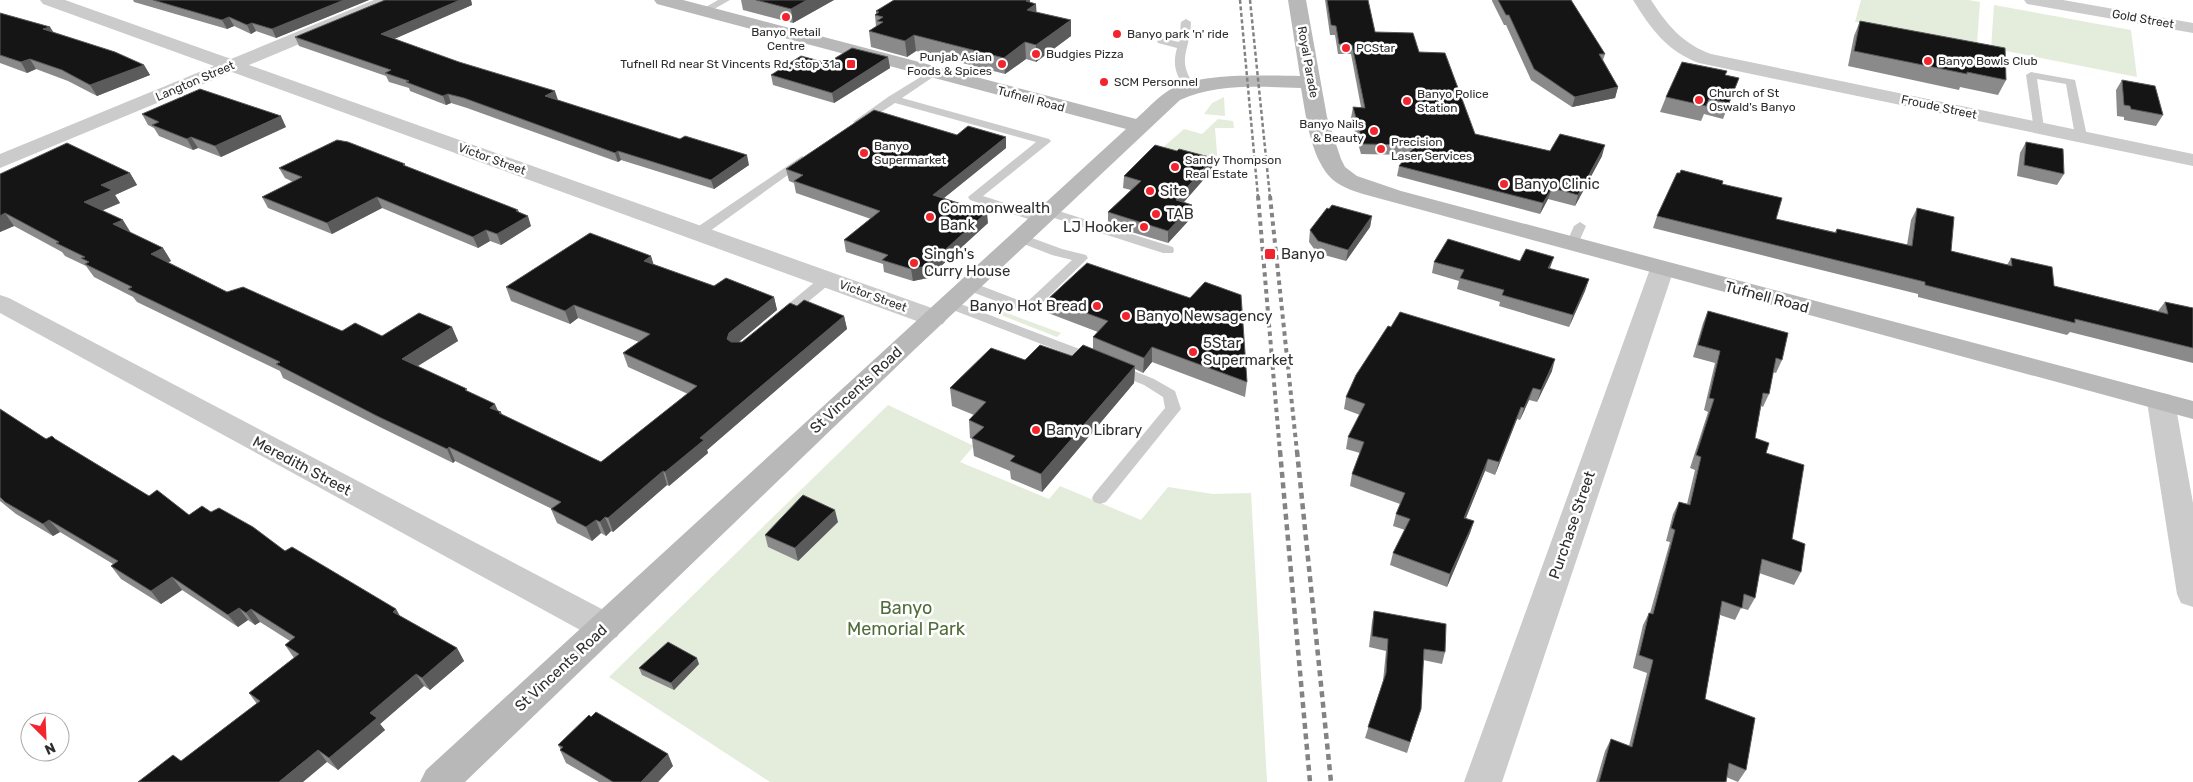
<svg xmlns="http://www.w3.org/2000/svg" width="2193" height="782" viewBox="0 0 2193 782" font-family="Rubik,sans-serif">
  <rect width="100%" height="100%" fill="#fff"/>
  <path fill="#e4eddb" d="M1861,0H1968L1980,2L1977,45L1855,22Z
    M1994,5L2131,30L2137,77L1991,48Z
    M1224,97L1225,116L1204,114L1212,103Z
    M1218,119L1233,121L1234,128H1215L1218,165L1160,150L1184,129L1202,134Z
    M996,309L1061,333L1057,337L993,312Z
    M888,405L974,446L960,462L1049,499L1060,486L1141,520L1168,487L1213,494L1251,493L1267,782H770L609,677Z"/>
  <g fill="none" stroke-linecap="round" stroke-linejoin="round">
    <path fill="#cbcbcb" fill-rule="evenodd" d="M718,0H730L707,13L704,14L699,11Z
      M1186,19L1191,22C1190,54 1175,58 1196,88L1191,91L1187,90C1176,76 1172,66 1177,48L1158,43L1157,41L1162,38L1179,42L1181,22Z
      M932,70L936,71V75L902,98L1049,139L1051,141L1049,143L983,196L1045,216L1047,219L1045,222H1037L970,200L968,197L1036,142L895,103L863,124L859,125L853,122L888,97Z
      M2031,72L2075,80L2087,136L2085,138L2081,139L2075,136L2066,84L2037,79L2044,128L2038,131L2034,130L2026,75Z
      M802,156L808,160L806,162L703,236H693L692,233L693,230Z
      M1049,208L1173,247L1174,250L1173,253H1163L1045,215L1043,212Z
      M1580,222L1586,226L1578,244L1572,248L1567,247L1566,244L1574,226Z
      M1021,234L1062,249L1086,255L1088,258L1033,312L1028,313L964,289L962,286L969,282L974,283L1026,303L1072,260L1052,255L1016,241L1015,238L1016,235Z
      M827,275L834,279L832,282L785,321H775L773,318L775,315L822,276Z
      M950,300L1098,356L1100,359L1098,362H1088L945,307L943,304Z
      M1117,364L1154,379L1175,391L1181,409L1106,502L1100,504L1094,502L1092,498L1094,494L1165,408L1163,397L1144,385L1112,372L1110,369L1112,366Z"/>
    <path fill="#cbcbcb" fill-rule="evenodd" d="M40,0H65L231,59L374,0H398L395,4L249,65L943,312L947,318L943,324L934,326L925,324L232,72L0,168V154L214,66L43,4Z
      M1633,0H1651C1667,25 1683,44 1711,54L2193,154V166L1699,63C1667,51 1651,29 1633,0Z
      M2024,0H2063L2193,23V33L2033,5L2027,4Z
      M1662,262L1671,264L1674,269L1502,782H1464L1650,269L1653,264Z
      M0,295L9,298L617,617L622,627L617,637L605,641L593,637L0,313Z
      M2161,393L2171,395L2175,402L2193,503V607L2181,603L2177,594L2147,402L2151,395Z"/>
    <path fill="#b8b8b8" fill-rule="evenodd" d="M654,0H683L1136,119C1146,110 1155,100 1165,93C1195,71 1263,76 1300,76L1288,0H1306L1327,117L1341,159L1345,167L1357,176L1401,191L2193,401V419L1363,194C1351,190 1338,186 1329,176C1310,154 1306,116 1301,88C1261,87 1218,83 1180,100L913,351L465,782H420L426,770L1126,129L657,4Z"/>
    <path stroke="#838383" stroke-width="2.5" stroke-dasharray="4 2.5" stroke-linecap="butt" d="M1240,0L1258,197
      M1250,0L1270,197"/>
    <path stroke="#838383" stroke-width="4" stroke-dasharray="4.5 4" stroke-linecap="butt" d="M1258,196L1280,452
      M1270,196L1297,452"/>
    <path stroke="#838383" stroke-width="4.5" stroke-dasharray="6 4.5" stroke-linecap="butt" d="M1280,451L1310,782
      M1297,451L1331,782"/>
  </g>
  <path fill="#8a8a8a" d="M133,0H369L276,38L256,31L251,34L234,26L227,29L134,2Z
    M385,0H471L472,5L394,39L558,100L749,165L714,189L621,160L618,162L467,108L451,103L446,105L410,91L409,88L389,82L386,76L299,46L295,37Z
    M741,0H834L793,23L743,10Z
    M1325,0H1368L1375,32L1419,52L1475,134L1550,151L1602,156L1575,206L1548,199L1540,214L1397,176L1399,166L1408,155L1361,154L1351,118L1353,107H1361L1351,54H1338L1335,35H1330Z
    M1492,0H1571L1605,54L1603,60L1618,87L1615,98L1572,107L1531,80L1506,25H1504L1492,1Z
    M1030,2L1036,12L1071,36L1036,62L1026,59L1005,74L916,51L907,57L871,47L869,31L876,27L875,15L876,14V11Z
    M0,13L50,27L54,33L144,65L150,75L97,96L68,81L36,69L27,73L0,63Z
    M1860,21L2006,80L1998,95L1960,87L1959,90L1848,66L1854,36Z
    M888,57L890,68L834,103L773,85L771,75Z
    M1726,75L1739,78L1723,119L1704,114L1701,121L1660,112L1666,97Z
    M2122,80L2163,115L2156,126L2124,120V117L2117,116L2116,90Z
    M142,114L286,127L221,157L198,148L193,150L159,136L154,128L148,125Z
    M957,135L1006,148L944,198L988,223L928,278L913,281L884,272L883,264L846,252L844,240L871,219L796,193L794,183L789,181L786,169Z
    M2026,142L2064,174L2057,185L2017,176L2020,153Z
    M405,164V166L519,212L531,226L501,245L490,241L478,248L382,208L332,234L268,208L262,197L293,182L285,178L279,168Z
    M1212,170L1184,202L1192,205V217L1168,243L1108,225V212L1131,190L1123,188L1124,176Z
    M130,173L137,185L115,195L120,203L103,210L131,233L163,248L171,261L168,262L227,292L342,331L382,336L452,327L458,341L418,366L469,392L498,411L502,415L601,462L688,394L628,367L623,353L639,342L578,318L570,324L511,301L506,287L651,256L653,264L714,286L774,297L777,310L738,342H742L797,306L844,316L847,329L707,450L708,453L669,486L667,485L613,532L611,531L606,536L601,533L592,541L557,523L551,509H552L455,461L453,463L384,429L283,378L280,371L137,302L133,297L94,277L86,266L65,256L62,252L14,226L0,232V174Z
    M1917,208L1951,251L2007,265L2011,258L2054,286L2158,311L2165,302L2193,308V363L2070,332L2067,335L1918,297V294L1653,228L1657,216L1776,219L1835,232L1837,229L1907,245L1911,220Z
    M1372,216L1370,227L1346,261L1317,253L1309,242L1310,230Z
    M1520,261L1589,279L1585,291L1569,327L1499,306L1500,302L1457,289L1459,281L1432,273L1434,262Z
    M1087,263L1247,382L1245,397L1152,362L1143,373L1135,369L1134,383L1042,492L1011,479L1010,471L974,456L972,439L970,438L969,420L974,415L952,406L950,388L1025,360L1072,356L1093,349V337L1098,332L1048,313V299Z
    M1708,311L1782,360L1776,373L1773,372L1769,394L1763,407L1761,406L1755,438L1766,453L1792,539L1801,572L1794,585L1759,573L1755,598L1748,610L1741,608L1735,620L1720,615L1705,699L1746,770L1738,782L1726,777V782H1596L1605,751L1611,739L1629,746L1647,673L1633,668L1643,625L1649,613H1650L1670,542L1666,541L1673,514L1679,502L1687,504L1695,470L1690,468L1708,412L1704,410L1715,363L1693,357L1703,323Z
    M1552,371L1537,402L1529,400L1520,420L1517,419L1495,475L1485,471L1466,518L1474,521L1470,533L1447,587L1390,565L1393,553L1405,530L1393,526L1396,514L1400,504L1350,486L1352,474L1360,453L1346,449L1348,437L1360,415L1344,409L1346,397Z
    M0,409L46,439H55L149,496L189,515L211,512L396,609L400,616L457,648L464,661L430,690L424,686L380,724L385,730L338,770L327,762L181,761L257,704L249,693L294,658L285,645L290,641L260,622L255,625L248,620L238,627L182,590L161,604L121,579L111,566L113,564L60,532L53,536L16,514L0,501Z
    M838,522L798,561L768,547L765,535Z
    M1374,611L1445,652L1442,664L1423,660L1421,709L1407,753L1365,738L1383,681L1386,651L1369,647L1372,622Z
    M699,664L674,690L642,675L639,668Z
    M558,745L673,766L658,782H599L566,763L560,750H561Z"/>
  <path fill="#5b5b5b" d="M344,0H369L276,38L272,29Z
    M460,0H471L472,5L385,43L381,34Z
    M807,0H834L793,23L791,9Z
    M1028,0H1030V8L1036,4L1037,19L1028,25L1026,1Z
    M229,17L234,26L227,29L222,20Z
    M1071,20V36L1036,62V45Z
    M252,23L256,31L251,34L247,25Z
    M50,27L56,37L43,29Z
    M914,35L916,51L907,57L905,41Z
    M1025,42L1026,59L1005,74L1004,58Z
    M888,57L890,68L834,103L832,93Z
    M30,59L36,69L27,73L21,62Z
    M144,65L150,75L97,96L90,85Z
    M1618,87L1615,98L1572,107L1575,97Z
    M555,91L558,100L545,96Z
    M448,94L451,103L446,105L443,96Z
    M281,116L286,127L221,157L215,146Z
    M191,137L198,148L193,150L187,139Z
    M1006,137V148L934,206L933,195Z
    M1605,145L1602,156L1575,206L1578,195Z
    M618,151L621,160L618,162L615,153Z
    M747,155L749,165L714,189L711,180Z
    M1213,158L1212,170L1175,212L1176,200Z
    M130,173L137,185L115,195L120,203L92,215L84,202L101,185Z
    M1552,188L1548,199L1540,214L1543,203Z
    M377,197L382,208L332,234L327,223Z
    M1192,205V217L1168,243V231Z
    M518,210L522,219L528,216L531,226L501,245L497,234L516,211Z
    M987,212L988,223L928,278L913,281L911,269Z
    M5,213L14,226L0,232V216Z
    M1372,216L1370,227L1346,261L1348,250Z
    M123,220L131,233L113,224Z
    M486,230L490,241L478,248L473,237Z
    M163,248L171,261L159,267L151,254Z
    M651,256L655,269L644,261Z
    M1554,257L1550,268L1545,280L1548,268Z
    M1589,279L1585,291L1569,327L1573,315Z
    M774,297L777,310L733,347L727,339L729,333Z
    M574,305L578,318L570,324L565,311Z
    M844,316L847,329L707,450L708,453L669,486L665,472L700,438Z
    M452,327L458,341L408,372L402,359Z
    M1152,347V362L1143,373L1144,358Z
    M1555,359L1552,371L1537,402L1541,390Z
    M1135,366L1134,383L1042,492L1041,474Z
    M1533,388L1529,400L1520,420L1524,408Z
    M495,404L499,413L501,412L506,426L490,408Z
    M1521,407L1517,419L1495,475L1499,462Z
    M449,447L455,461L453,463L447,449Z
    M1488,459L1485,471L1461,530L1464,518Z
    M663,471L667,485L613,532L608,518Z
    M835,510L838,522L798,561L795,548Z
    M605,517L611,531L606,536L600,522Z
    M49,520L60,532L53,536L43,524Z
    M596,520L601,533L592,541L586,527Z
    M1474,521L1470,533L1447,587L1450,574Z
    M172,577L182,590L161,604L151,591Z
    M239,608L248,620L238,627L228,615Z
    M251,609L260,622L255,625L246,613Z
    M396,609L403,622L393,612Z
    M457,648L464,661L430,690L422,678Z
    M697,658L699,664L674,690L671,683Z
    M416,674L424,686L380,724L385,730L338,770L329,758L370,713Z
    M318,750L327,762L303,782H279Z
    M668,754L673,766L658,782H641Z"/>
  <path fill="#151515" stroke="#5b5b5b" d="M153,0H344L272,29L252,23L247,25L229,17L222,20Z
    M385,0H460L381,34L459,62L555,91L545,96L680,139L685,136L747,155L711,180L618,151L615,153L464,98L448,94L443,96L406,82L409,81L385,73L391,70L295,37Z
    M756,0H807L791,9Z
    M894,0H1028L1026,1L1036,4L1027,10L1071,20L1036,45L1025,42L1004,58L914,35L905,41L869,31L883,22L877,21L883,17L875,15L879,12L876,11Z
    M1327,0H1368L1375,32L1413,33L1419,52L1445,53L1475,134L1550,151L1560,134L1605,145L1578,195L1552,188L1543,203L1399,166L1416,145L1363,144L1353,107L1365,108L1352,45L1339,44L1336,26L1331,25Z
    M1498,0H1571L1605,54H1599L1618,87L1575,97L1534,69L1509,15H1506Z
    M0,13L50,27L43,29L115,52L144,65L90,85L62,70L30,59L21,62L0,55Z
    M1860,21L2005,48L2006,80L1967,72V74L1854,51Z
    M852,48L888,57L832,93L771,75L801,56L827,63Z
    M1682,62L1727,71L1725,75L1739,78L1729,103L1709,99L1706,106L1666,97Z
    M2122,80L2155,86L2163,115L2131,109L2130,106L2124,105Z
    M200,89L281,116L215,146L191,137L187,139L152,125L159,122L142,114Z
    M874,110L957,135L968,126L1006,137L933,195L987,212L927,266L911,269L882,260L888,255L844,240L880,211L794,181L803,175L786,169Z
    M337,140L348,142L405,164L403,165L518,210L516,211L528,216L497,234L486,230L473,237L377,197L327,223L262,197L302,177L279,168Z
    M2026,142L2063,149L2064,174L2024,165Z
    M67,143L130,173L101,185L112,190L84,202L123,220L113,224L163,248L151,254L227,292L243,287L342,331L355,323L382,336L419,313L452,327L402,359L467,389L465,390L495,404L490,408L501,412L499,413L601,462L697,386L623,353L650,334L574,305L565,311L506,287L590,233L651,256L644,261L714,286L726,278L774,297L729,333L727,339L731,342H742L790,303L797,306L804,300L844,316L700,438L704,440L665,472L663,471L608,518L605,517L600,522L596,520L586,527L551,509L561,502L449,447L447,449L377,416L276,364L280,362L128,289L132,287L85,264L89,262L81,258L85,257L56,243L59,242L5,213L0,216V174Z
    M1155,145L1177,151L1179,149L1213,158L1176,200L1192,205L1168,231L1108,212L1141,181L1124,176Z
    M1681,170L1723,181L1722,184L1782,198L1776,219L1836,233L1837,229L1912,246L1917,208L1954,217L1951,251L2012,266L2011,258L2052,267L2054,286L2168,314L2165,302L2193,308V348L2075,319V323L1925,285V282L1657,216L1677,173H1680Z
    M1332,205L1372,216L1348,250L1318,241L1310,230L1327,208L1329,209Z
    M1448,239L1520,261L1526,249L1554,257L1548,268L1589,279L1573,315L1502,295L1504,290L1460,278L1464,270L1434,262Z
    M1087,263L1190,298L1205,282L1241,295L1247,382L1152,347L1144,358L1093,337L1108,321L1048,299Z
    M1708,311L1788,333L1782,360L1776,358L1769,394L1763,393L1755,438L1769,443L1766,453L1804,465L1792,539L1805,544L1801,572L1762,559L1755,598L1744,594L1742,608L1722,601L1705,699L1755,718L1746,770L1729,763L1726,782H1599L1611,739L1632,747L1653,660L1639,655L1649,613L1653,614L1675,530L1671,528L1679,502L1690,505L1701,457L1696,455L1714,399L1709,398L1720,351L1698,345Z
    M1400,312L1555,359L1541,390L1533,388L1524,408L1521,407L1499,462L1488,459L1464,518L1474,521L1450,574L1393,553L1410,519L1396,514L1405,493L1352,474L1364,442L1348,437L1365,404L1346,397L1356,375L1388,326L1391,327Z
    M1040,345L1072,356L1083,345L1135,366L1041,474L1010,461L1015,456L972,438L984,427L969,420L986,402L950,388L991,348L1025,360Z
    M0,409L46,439L52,436L55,439L149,496L157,490L189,515L202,506L211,512L219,508L253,527L285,551L292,547L396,609L393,612L457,648L422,678L416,674L370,713L377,718L329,758L318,750L279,782H138L173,755L181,761L260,701L249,693L299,654L285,645L295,637L251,609L246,613L239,608L228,615L172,577L151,591L111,566L118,561L49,520L43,524L5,502L0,497Z
    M803,495L835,510L795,548L765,535Z
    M1374,611L1446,624L1445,652L1424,649L1421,709L1410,742L1368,727L1386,673L1388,639L1372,636Z
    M668,642L697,658L671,683L639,668Z
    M596,712L668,754L641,782H613L560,750L563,747L558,745L589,715L591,717Z"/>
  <g fill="#f2242d" stroke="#fff" stroke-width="2">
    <circle cx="786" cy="17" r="5"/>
    <circle cx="1117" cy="34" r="5"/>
    <circle cx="1346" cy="48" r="5"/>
    <circle cx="1036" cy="54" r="5"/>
    <circle cx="1928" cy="61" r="5"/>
    <rect x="846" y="59" width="10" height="10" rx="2.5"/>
    <circle cx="1002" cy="64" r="5"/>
    <circle cx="1104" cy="82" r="5"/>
    <circle cx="1699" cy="100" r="5"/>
    <circle cx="1407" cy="101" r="5"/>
    <circle cx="1374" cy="131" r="5"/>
    <circle cx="1381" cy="149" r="5"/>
    <circle cx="864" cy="153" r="5"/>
    <circle cx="1175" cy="167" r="5"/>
    <circle cx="1504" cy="184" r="5"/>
    <circle cx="1150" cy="191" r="5"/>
    <circle cx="1156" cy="214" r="5"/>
    <circle cx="930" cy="217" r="5"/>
    <circle cx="1144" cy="227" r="5"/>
    <rect x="1264" y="248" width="12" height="12" rx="2.5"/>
    <circle cx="914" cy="263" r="5"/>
    <circle cx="1097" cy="306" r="5"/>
    <circle cx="1126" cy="316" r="5"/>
    <circle cx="1193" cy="352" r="5"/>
    <circle cx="1036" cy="430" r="5"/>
  </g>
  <g text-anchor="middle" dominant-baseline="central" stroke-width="5" stroke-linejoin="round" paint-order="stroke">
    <g font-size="12" fill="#2e2e2e" stroke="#fff">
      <text transform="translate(2143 19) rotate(10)">Gold Street</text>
      <text transform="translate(1308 62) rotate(80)">Royal Parade</text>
      <text transform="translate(195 81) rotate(-23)">Langton Street</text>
      <text transform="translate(1031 99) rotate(15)">Tufnell Road</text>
      <text transform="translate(1939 107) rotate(12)">Froude Street</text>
      <text transform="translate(492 159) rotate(20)">Victor Street</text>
      <text transform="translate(873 296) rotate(20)">Victor Street</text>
    </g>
    <g font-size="12" fill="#2e2e2e" stroke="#fff" text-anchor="start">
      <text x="786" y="32" text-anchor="middle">Banyo Retail<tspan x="786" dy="14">Centre</tspan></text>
      <text x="1127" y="34">Banyo park 'n' ride</text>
      <text x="1356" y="48">PCStar</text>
      <text x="1046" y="54">Budgies Pizza</text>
      <text x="992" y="57" text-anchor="end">Punjab Asian<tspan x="992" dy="14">Foods &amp; Spices</tspan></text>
      <text x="1938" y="61">Banyo Bowls Club</text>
      <text x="841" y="64" text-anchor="end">Tufnell Rd near St Vincents Rd, stop 31a</text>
      <text x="1114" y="82">SCM Personnel</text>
      <text x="1709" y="93">Church of St<tspan x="1709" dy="14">Oswald's Banyo</tspan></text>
      <text x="1417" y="94">Banyo Police<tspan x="1417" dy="14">Station</tspan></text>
      <text x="1364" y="124" text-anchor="end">Banyo Nails<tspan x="1364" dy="14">&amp; Beauty</tspan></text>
      <text x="1391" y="142">Precision<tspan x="1391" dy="14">Laser Services</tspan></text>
      <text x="874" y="146">Banyo<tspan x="874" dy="14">Supermarket</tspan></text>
      <text x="1185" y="160">Sandy Thompson<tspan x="1185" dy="14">Real Estate</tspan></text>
    </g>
    <g font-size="15" fill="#2e2e2e" stroke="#fff" text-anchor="start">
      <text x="1514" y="184">Banyo Clinic</text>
      <text x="1160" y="191">Site</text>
      <text x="940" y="208">Commonwealth<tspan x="940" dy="17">Bank</tspan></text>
      <text x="1166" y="214">TAB</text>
      <text x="1134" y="227" text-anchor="end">LJ Hooker</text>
      <text x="924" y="254">Singh's<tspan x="924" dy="17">Curry House</tspan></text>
      <text x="1281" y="254">Banyo</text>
      <text x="1087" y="306" text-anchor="end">Banyo Hot Bread</text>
      <text x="1136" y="316">Banyo Newsagency</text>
      <text x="1203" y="343">5Star<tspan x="1203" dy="17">Supermarket</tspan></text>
      <text x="1046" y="430">Banyo Library</text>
    </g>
    <g font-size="15" fill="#2e2e2e" stroke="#fff">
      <text transform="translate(1767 297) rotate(15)">Tufnell Road</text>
      <text transform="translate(856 390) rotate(-43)">St Vincents Road</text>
      <text transform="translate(302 466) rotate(28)">Meredith Street</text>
      <text transform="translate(1572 525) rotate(-71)">Purchase Street</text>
      <text transform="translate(561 668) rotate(-43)">St Vincents Road</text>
    </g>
    <g font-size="18" fill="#506d39" stroke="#fff">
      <text x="906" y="608">Banyo<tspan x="906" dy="21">Memorial Park</tspan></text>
    </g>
  </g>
  <g transform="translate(45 737) rotate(156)"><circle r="24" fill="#ffffff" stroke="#ababab"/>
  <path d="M0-4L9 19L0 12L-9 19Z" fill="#f2242d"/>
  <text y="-8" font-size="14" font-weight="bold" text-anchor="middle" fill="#2e2e2e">N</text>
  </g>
</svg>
